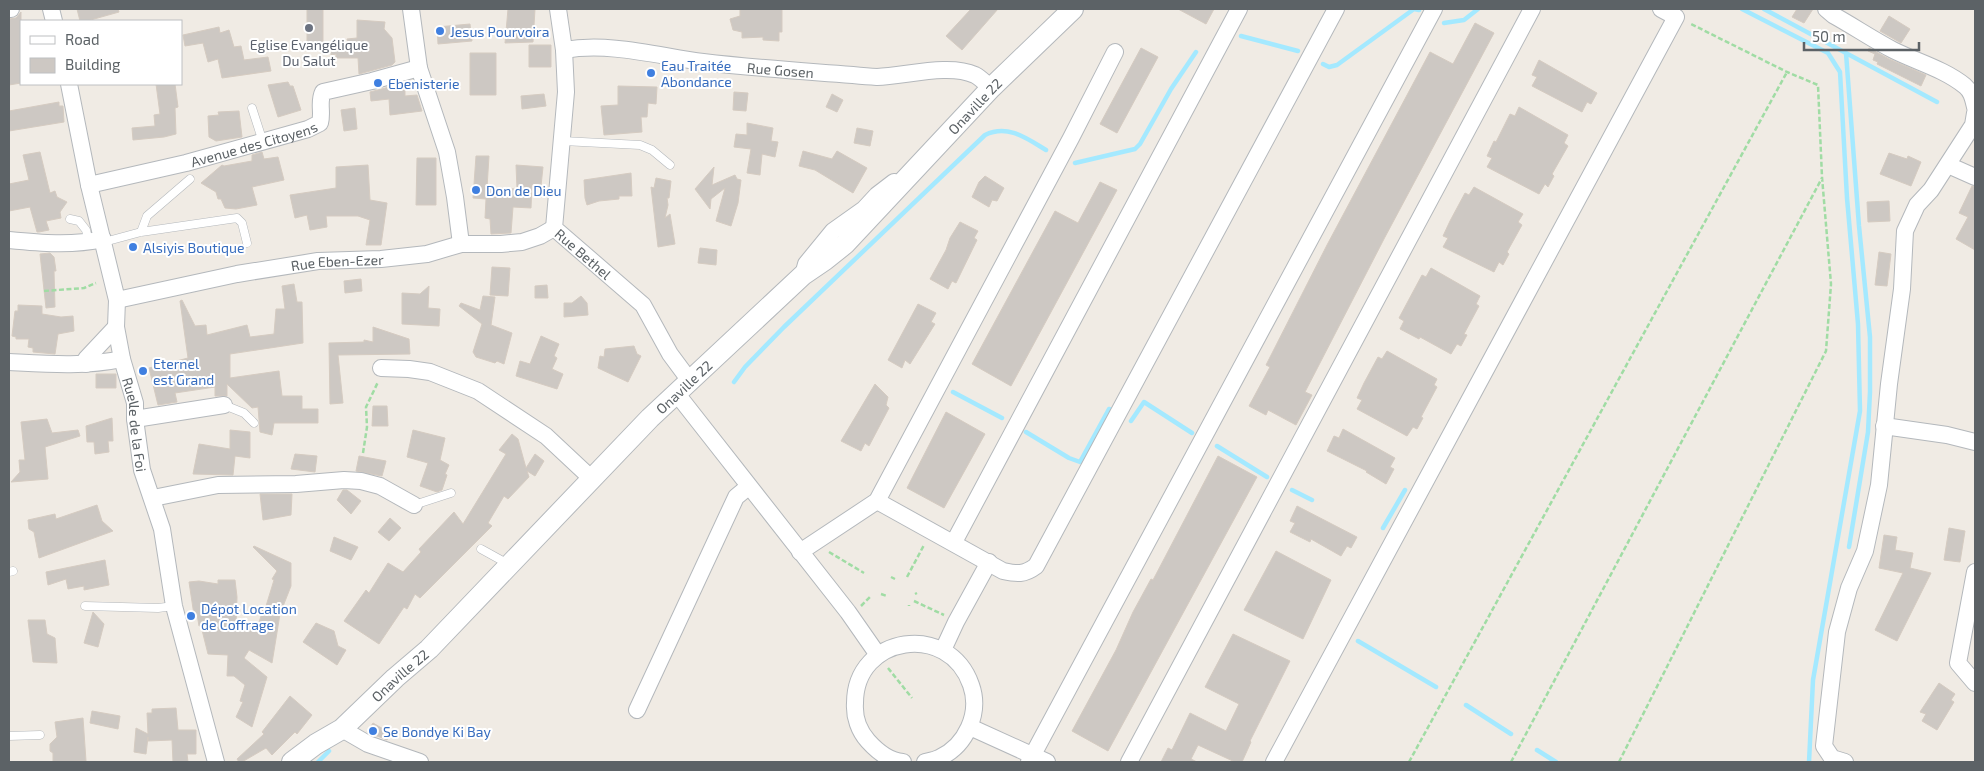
<svg xmlns="http://www.w3.org/2000/svg" width="1984" height="771" viewBox="0 0 1984 771" font-family="'Exo 2',sans-serif">
  <rect width="100%" height="100%" fill="#f0ebe4"/>
  <g fill="none" stroke-linecap="round" stroke-linejoin="round">
    <path stroke="#a4e9ff" stroke-width="4.5" d="M1742,9L1828,53L1840,72L1847,198L1858,324L1860,411L1813,680L1809,762
      M1764,9L1937,102
      M1444,23L1464,20L1478,9
      M1241,36L1298,51
      M1846,53L1859,226L1870,337V392L1868,432L1849,547
      M1323,64L1329,67L1337,65L1414,9L1419,10
      M1075,163L1135,149L1140,144L1171,89L1196,52
      M734,382L745,367L784,327L985,135C1008,124 1026,138 1046,150
      M953,392L1002,418
      M1131,421L1144,402L1192,433
      M1026,432L1069,458L1080,462L1109,409L1112,410
      M1217,446L1267,477
      M1292,490L1312,500
      M1383,528L1405,490
      M1358,641L1436,687
      M1466,705L1511,734
      M1537,750L1556,762
      M318,762L329,751"/>
  </g>
  <path fill="#cdc8c3" stroke="#d5cbc1" d="M77,9H118L119,12L87,21H80Z
    M307,9H323V45H307Z
    M508,9H535L533,42L505,43Z
    M740,9H782V32H779V41L763,40V37L742,38V32L733,30L730,19L740,16Z
    M971,9H998L962,50L946,36Z
    M1178,9H1214L1206,24Z
    M1797,9H1813L1804,23L1792,17Z
    M21,12V83L9,85V19L16,18Z
    M1889,16L1910,29L1901,43L1880,31Z
    M357,20L385,22L384,29L392,38L395,62L392,65L359,74L358,58H336V54L331,55V43L348,42L347,39L357,38Z
    M1475,23L1494,33L1385,237L1305,392L1312,395L1296,425L1268,410L1266,415L1249,406L1270,367L1266,365L1327,245L1430,52L1453,64Z
    M470,24L472,41L438,44L437,27Z
    M219,27L220,33L229,30L234,47L241,46L244,60L268,57L271,71L222,78L218,59L208,62L203,43L185,46L183,35Z
    M529,45H551V67H529Z
    M1141,48L1158,57L1117,133L1100,124Z
    M1869,48L1889,59L1926,75L1921,86L1877,64L1878,62L1873,60L1875,54L1868,51Z
    M470,53H496V95H470Z
    M1539,60L1597,93L1591,104L1587,102L1582,112L1532,86L1537,77L1532,75Z
    M288,82L290,86H293L301,110L278,117L268,85Z
    M156,84H175L178,107L175,108L176,134L164,137L133,140L132,128L155,126L154,115L160,114Z
    M405,85V96L417,95L422,111L390,115L389,99L371,101L370,92L393,86Z
    M618,86L657,87L656,104L648,103L647,117H641L642,132L604,135L601,106L618,105Z
    M734,92L748,93L746,111L733,110Z
    M544,94L546,106L522,109L521,96Z
    M832,94L843,100L837,112L826,107Z
    M59,102V106H63L64,122L9,131V111Z
    M1519,107L1568,135L1564,143L1568,146L1552,174L1554,176L1548,187L1545,184L1539,194L1487,167L1492,158L1487,156L1494,141L1496,142L1510,114L1515,116Z
    M355,108L357,129L344,131L341,110Z
    M239,111L242,137L216,141L209,137L208,116L219,115L218,112Z
    M747,123L773,128L771,141L778,142L775,157L762,154L760,175L747,173L751,149L734,147L736,134L747,135Z
    M857,128L873,131L870,146L854,143Z
    M803,151L832,159L837,151L867,168L853,193L815,170L799,166Z
    M40,152L50,193L55,191L57,197L67,202L60,212L61,218L46,221L49,230L39,232H37L30,207L9,211V184L29,180L23,155Z
    M262,152L264,159L278,157L284,180L252,187L257,205L236,209L225,208L221,199H218L216,192L201,183L222,165L224,166L252,161V155Z
    M1889,153L1907,159L1908,156L1921,162L1911,186L1880,174Z
    M476,156H489L487,188L517,189L516,165L543,167L541,186L532,185L531,208L513,207L511,233L491,234L490,219L485,218L486,199L473,198Z
    M417,158H436V205H416Z
    M368,165L370,200L387,203L381,245H366L370,220L358,216H326L327,227L310,230L307,215L295,218L290,195L336,188V167Z
    M714,167L712,185L735,175L737,179L741,180L738,203L731,226L716,221L725,188L711,199L710,209L695,189Z
    M631,173L632,196H619V199L599,201L587,205L585,198L584,180Z
    M985,176L1004,188L997,201L992,200L989,207L972,197L979,182Z
    M656,178L671,181L669,198H667L668,205L665,218L670,214L675,244L658,247L651,187L654,188Z
    M1100,182L1117,190L1011,386L972,364L1055,211L1078,223Z
    M1972,186L1975,187V250L1956,239L1968,217L1959,213Z
    M1474,187L1523,214L1518,222L1522,225L1507,252L1509,254L1503,265L1499,262L1494,272L1443,247L1448,238L1443,236L1450,221L1465,193L1469,195Z
    M1889,201L1890,221L1868,222L1867,202Z
    M960,222L978,231L974,238L977,240L956,283L952,281L948,289L930,279L946,250L950,238Z
    M700,248L717,250L716,265L698,263Z
    M1879,252L1891,254L1887,286L1875,285Z
    M50,253L54,257L56,271H54L55,307L46,308L40,254Z
    M492,267L510,268L508,296L490,295Z
    M1431,268L1480,296L1476,304L1479,306L1464,334L1467,335L1461,346L1457,344L1451,354L1420,337L1419,339L1400,329L1404,321L1399,318L1422,275L1426,277Z
    M361,279L362,291L345,293L344,281Z
    M294,284L297,302H302L303,343L230,354V378L279,371L282,396H302V409H318V423H274L272,435L260,432L258,407L252,408L227,384V396H215V387L175,393L177,402L158,405L149,368L188,358L180,301L182,300L195,326L206,325L207,335L247,325L250,337L274,334L276,309H285L282,286Z
    M547,285L548,298H535V286Z
    M429,286L428,308L440,309L439,326L402,324V293L420,294Z
    M483,296L495,297L491,325L512,333L504,364L497,361L495,363L476,357L473,352L482,324L459,306L461,303L480,310Z
    M581,296L587,303L588,315L564,317V303H572Z
    M918,304L936,313L931,322L935,324L910,364L905,360L902,368L888,360Z
    M18,305L42,306V314L61,317L73,316L74,331L58,334L55,354L33,352V348L28,347L29,339H16V337L12,336L15,311H18Z
    M373,327L409,339L410,354L338,355L343,403L330,404L329,343L364,342V340L373,342Z
    M541,336L559,344L554,356L557,358L552,369L563,374L557,389L516,376L520,361L530,364Z
    M634,346L637,354L641,356L628,382L598,368L600,356L604,357L605,349Z
    M1387,351L1437,379L1434,385L1437,387L1421,417L1423,418L1417,429L1413,427L1407,436L1357,409L1362,400L1357,398L1364,383L1378,357L1382,359Z
    M96,374H116V388H96Z
    M875,384L888,397L886,405L889,408L869,446L865,443L861,451L841,441Z
    M373,406H387L388,426H372Z
    M946,412L985,434L944,508L907,488Z
    M112,418L113,441H108L109,452L95,454L94,442H87L86,426Z
    M47,419L52,433L78,430L80,436L45,447L48,479L11,482L20,472L19,460H25L21,422Z
    M1343,429L1395,458L1390,467L1394,469L1386,484L1366,472L1367,471L1327,451L1334,436L1339,438Z
    M230,430L250,432V458L235,456L233,475L193,474L199,444L230,449Z
    M413,430L445,438L440,460L449,465L445,474L447,475L442,490L437,492L420,486L428,463L407,457Z
    M512,434L518,439L526,468L535,454L544,461L535,476L527,471L529,477L508,499L504,496L488,523L492,526L420,598L415,594L407,609L404,607L379,644L344,621L366,590L369,593L388,563L403,572L421,552L419,549L454,512L463,524L506,454L499,450Z
    M295,454L317,456L315,472L291,469Z
    M359,456L386,461L382,476L356,471Z
    M1218,456L1257,477L1108,751L1072,731L1116,650L1133,612L1151,579L1153,580Z
    M343,490H347L361,501L351,514L337,500Z
    M260,494H292L291,515L263,520Z
    M97,505L102,521L113,531L39,558L34,532L29,529L28,520L55,514L56,519Z
    M1297,506L1357,537L1351,548L1347,546L1341,556L1311,539L1310,542L1290,532L1295,523L1290,521Z
    M390,518L401,528L389,541L378,532Z
    M1949,528L1965,531L1960,562L1944,560Z
    M1884,535L1897,537L1895,550L1913,553L1910,568L1931,573L1897,641L1875,630L1903,573L1879,568Z
    M334,537L358,547L351,560L330,551Z
    M254,546L291,563V586L280,614L272,663L249,650L244,658L267,677L252,727L236,717L243,702L240,701L245,685L234,676H227L228,655L208,654L201,626H199L197,614L194,615L189,582L199,581L218,584V580H235L237,597L236,625L258,626L264,606H266L274,580L272,579L277,571L253,547Z
    M1276,551L1331,580L1303,639L1244,610Z
    M105,560L109,585L84,590V586L68,589L66,579L48,585L46,572Z
    M93,612L104,624L98,647L84,643Z
    M28,620H45L47,634L55,638L57,663L33,662Z
    M316,623L334,631L338,646L346,650L337,665L303,642Z
    M1233,634L1290,661L1250,741L1251,742L1242,762H1235L1198,745L1191,759L1197,762H1161L1168,748L1172,750L1190,713L1226,731L1239,704L1205,687Z
    M1939,683L1955,694L1951,700L1954,702L1937,730L1922,721L1926,714L1920,712Z
    M290,696L312,715L297,734L295,732L272,755L266,748L242,762H239L237,759L264,734L262,732Z
    M176,708L178,730H196V754H187L188,762H173L172,740L148,741V737L146,754L134,752L136,728L148,734L147,713H152V709Z
    M92,711L120,716L118,729L90,723Z
    M83,718L86,761L53,762V753L50,751V744L57,737L55,722Z
    M373,723L390,733L387,740L367,732Z"/>
  <g fill="none" stroke-linecap="round" stroke-linejoin="round">
    <defs>
      <path id="service" d="M252,108L263,142
        M563,141L640,145L652,150L670,165
        M70,219L79,221L86,230L89,242
        M141,232L147,216L190,179
        M104,242L141,232L237,218L242,223L247,243
        M224,405L244,413L254,423
        M414,505L451,493
        M481,549L510,565
        M9,572L13,571
        M85,606L158,608L174,606
        M9,736L40,735"/>
      <g id="minor">
        <path d="M9,9H11"/>
        <path d="M51,9L54,21"/>
        <path d="M411,9L419,68L447,152L455,197L461,244"/>
        <path id="s1" d="M558,9L564,50L566,92L554,228L643,305L670,354L690,381"/>
        <path d="M1826,9L1833,15C1853,26 1872,39 1893,50C1917,62 1944,69 1965,86C1972,92 1973,99 1975,107"/>
        <path id="s2" d="M564,50C610,42 658,56 703,62C761,69 819,72 877,77C906,76 949,63 975,75C981,78 986,84 991,88"/>
        <path id="s3" d="M69,84L89,185L117,300L116,327L122,359L135,403V419L142,470L162,529L174,606L216,762"/>
        <path d="M1948,165L1975,177"/>
        <path id="s4" d="M89,185L186,163L308,129L320,123C323,112 318,102 323,92L372,81L419,68"/>
        <path d="M9,240C40,243 72,246 103,239"/>
        <path d="M803,275L806,264L833,231L864,209L877,195L894,182"/>
        <path id="s5" d="M117,300L237,274L318,261L381,259L427,254L461,244H501L522,242L540,236L554,228"/>
        <path d="M9,362C47,364 84,367 122,359"/>
        <path d="M86,364V359L116,327"/>
        <path d="M381,368L409,369L430,372L478,391L546,436L592,479"/>
        <path d="M677,394L848,612L878,655"/>
        <path d="M135,419L224,405"/>
        <path d="M1884,426L1947,435L1975,442"/>
        <path d="M153,498L218,485L296,484L344,480L361,481L380,486L414,505"/>
        <path d="M877,501L1003,571C1017,574 1024,575 1036,566L1336,9"/>
        <path d="M954,542L1239,9"/>
        <path d="M800,552L877,501L1071,138L1115,52"/>
        <path d="M1975,572L1958,663L1975,683"/>
        <path d="M943,650L956,622L989,562"/>
        <path d="M637,710L736,497L748,487"/>
        <path d="M970,727L1047,762"/>
        <path d="M342,729L368,744L420,762"/>
        <path d="M903,762C889,761 877,751 868,741C859,731 854,717 855,703C855,635 949,621 971,685C981,713 966,746 939,758C935,760 929,761 925,762"/>
        <path d="M1029,762L1434,9"/>
        <path d="M1129,762L1532,9"/>
        <path d="M1274,762L1676,17L1661,9"/>
        <path d="M1845,762L1832,758L1824,746L1837,632L1849,588L1865,551L1879,485L1889,384L1902,289L1905,231L1917,205L1931,190L1973,125L1975,113"/>
      </g>
      <g id="tertiary">
        <path id="s6" d="M292,762L316,744L342,729L395,678L429,649L650,418L803,275L825,260L845,244L991,88L1073,9"/>
      </g>
    </defs>
    <use href="#service" stroke="#b4b8bc" stroke-width="9"/>
    <use href="#minor" stroke="#b4b8bc" stroke-width="18"/>
    <use href="#tertiary" stroke="#b4b8bc" stroke-width="22"/>
    <path stroke="#a0dca4" stroke-width="2.5" stroke-dasharray="5 2.5" stroke-linecap="butt" d="M44,291L84,288L96,283
      M363,453L367,427L366,407L378,382
      M829,552L864,573
      M891,577L895,579
      M907,577L924,545
      M881,594L887,596
      M915,594L917,593
      M914,601L944,615
      M909,605V606
      M861,606L870,597
      M888,668L912,698
      M1409,762L1787,72
      M1511,762L1822,178
      M1619,762L1826,351L1831,284L1822,177L1818,85L1787,72L1691,24"/>
    <use href="#service" stroke="#fff" stroke-width="8"/>
    <use href="#minor" stroke="#fff" stroke-width="16"/>
    <use href="#tertiary" stroke="#fff" stroke-width="20"/>
  </g>
  <circle fill="#6b7280" stroke="#fff" stroke-width="2" cx="309" cy="28" r="5"/>
  <g fill="#3f7fe0" stroke="#fff" stroke-width="2">
    <circle cx="440" cy="31" r="5"/>
    <circle cx="651" cy="73" r="5"/>
    <circle cx="378" cy="83" r="5"/>
    <circle cx="476" cy="190" r="5"/>
    <circle cx="133" cy="247" r="5"/>
    <circle cx="143" cy="371" r="5"/>
    <circle cx="191" cy="616" r="5"/>
    <circle cx="373" cy="731" r="5"/>
  </g>
  <g text-anchor="middle" dominant-baseline="central" stroke-width="4" stroke-linejoin="round" paint-order="stroke">
    <g font-size="14" fill="#366cbe" stroke="#fff" text-anchor="start">
      <text x="450" y="31">Jesus Pourvoira</text>
      <text x="661" y="65">Eau Traitée<tspan x="661" dy="16">Abondance</tspan></text>
      <text x="388" y="83">Ebenisterie</text>
      <text x="486" y="190">Don de Dieu</text>
      <text x="143" y="247">Alsiyis Boutique</text>
      <text x="153" y="363">Eternel<tspan x="153" dy="16">est Grand</tspan></text>
      <text x="201" y="608">Dépot Location<tspan x="201" dy="16">de Coffrage</tspan></text>
      <text x="383" y="731">Se Bondye Ki Bay</text>
    </g>
    <g font-size="14" fill="#5b616d" stroke="#fff">
      <text x="309" y="44">Eglise Evangélique<tspan x="309" dy="16">Du Salut</tspan></text>
    </g>
    <g font-size="14" fill="#5c6266" stroke="#fff">
      <text stroke="none"><textPath href="#s2" startOffset="218">Rue Gosen</textPath></text>
      <text stroke="none"><textPath href="#s6" startOffset="949">Onaville 22</textPath></text>
      <text stroke="none"><textPath href="#s4" startOffset="170">Avenue des Citoyens</textPath></text>
      <text stroke="none"><textPath href="#s1" startOffset="259">Rue Bethel</textPath></text>
      <text stroke="none"><textPath href="#s5" startOffset="224">Rue Eben-Ezer</textPath></text>
      <text stroke="none"><textPath href="#s6" startOffset="544">Onaville 22</textPath></text>
      <text stroke="none"><textPath href="#s3" startOffset="348">Ruelle de la Foi</textPath></text>
      <text stroke="none"><textPath href="#s6" startOffset="139">Onaville 22</textPath></text>
    </g>
  </g>
  <rect width="1984" height="771" fill="none" stroke="#5c6266" stroke-width="20"/>
  <rect x="20" y="20" width="162" height="65" fill="#ffffff" stroke="#bec0c2"/>
  <rect x="30" y="36" width="25" height="8" fill="#ffffff" stroke="#bec0c2"/>
  <text x="65" y="45" font-size="15" fill="#5c6266">Road</text>
  <rect x="30" y="58" width="25" height="15" fill="#cdc8c3" stroke="#bec0c2"/>
  <text x="65" y="70" font-size="15" fill="#5c6266">Building</text>
  <path d="M1804 42v8h115v-8" fill="none" stroke="#5c6266" stroke-width="2.5"/>
  <text x="1812" y="42" font-size="15" fill="#5c6266" stroke="#ffffff" stroke-width="4" paint-order="stroke">50 m</text>
</svg>
